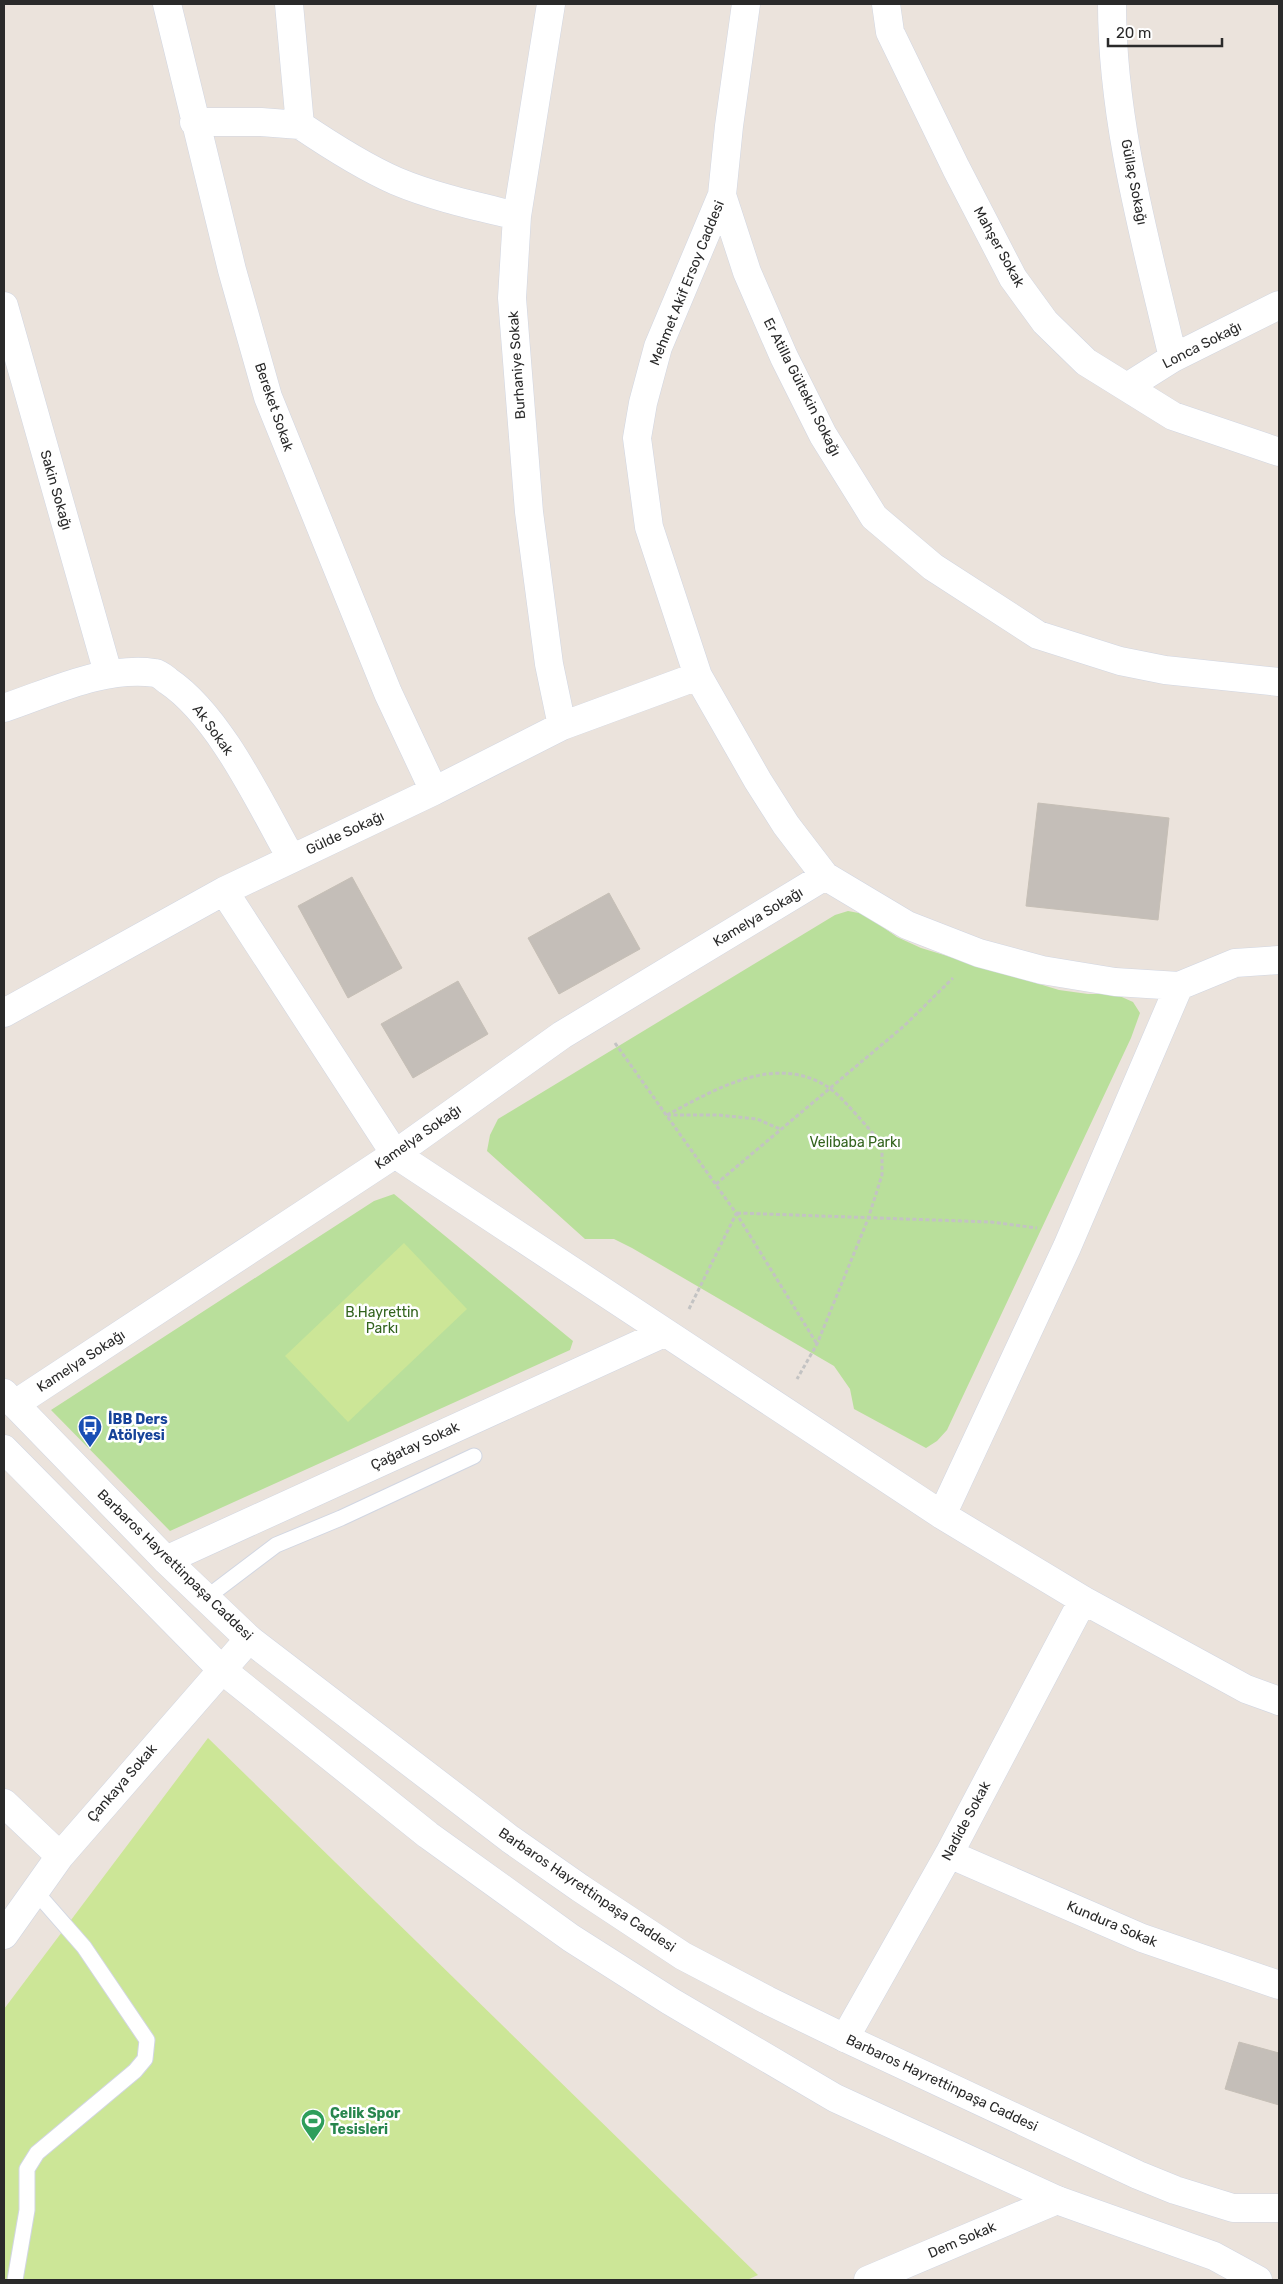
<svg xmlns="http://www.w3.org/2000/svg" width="1283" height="2284" viewBox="0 0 1283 2284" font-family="Rubik,sans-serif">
  <rect width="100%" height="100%" fill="#ebe3dc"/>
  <path fill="#b9df9b" d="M848,911L864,914L897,937L921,948L1059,990L1088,994H1115L1133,1002L1140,1013L1131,1038L947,1430L937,1441L926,1448L854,1409L850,1389L834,1366L632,1248L614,1239H585L487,1151L490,1135L498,1119L835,915Z
    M394,1194L573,1341L570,1350L170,1531L51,1410L374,1201Z"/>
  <path fill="#cce697" d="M404,1243L467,1309L348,1422L285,1356Z
    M208,1738L758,2275L747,2280H4V2009Z"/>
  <path fill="#c4beb8" stroke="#c6bfb6" d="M1038,803L1169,818L1158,920L1026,906Z
    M352,877L402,968L348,998L298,906Z
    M609,893L640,949L559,994L528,938Z
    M458,981L488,1034L413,1078L381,1024Z
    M1239,2042L1279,2053V2105L1225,2089Z"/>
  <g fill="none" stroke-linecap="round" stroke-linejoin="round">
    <defs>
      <path id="lane" d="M206,1598L276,1545L341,1518L474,1456
        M15,2280L27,2210V2169L37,2153L135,2071L145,2059L147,2040L84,1947L35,1891"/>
      <path id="street" d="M167,4L232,270L268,397L388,693L434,791
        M551,4L517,216L512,298L529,512L549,664L562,726
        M746,4L729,126L722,195L658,347L643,403L637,438L649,527L698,676L758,781L786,825L825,876L907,925L979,953L1042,970L1115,982L1179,986L1235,963L1279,960
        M886,4L890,32L956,168L1013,278L1045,322L1086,362L1173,416L1279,452
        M1112,4C1112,124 1146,242 1173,358
        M194,122H261L300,125L289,4
        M300,125C331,146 362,166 396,181C434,197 476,206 517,216
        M722,195L747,272L784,357L823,435L874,517L933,567L1038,635L1120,661L1165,670L1279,682
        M4,306L108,673
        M1127,387L1173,358L1279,305
        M4,708C52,692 103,666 155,673C160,674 164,678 168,681C220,716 260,803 291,858
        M224,891L395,1154L942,1515L1083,1600L1246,1689L1279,1701
        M4,1013L224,891L434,791L562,726L698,676
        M15,1404L395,1154L562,1035L825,876
        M942,1515L1067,1247L1179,986
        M166,1560L664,1333
        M4,1803L60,1856
        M949,1854L1142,1938L1279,1985
        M4,1935L60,1856L249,1639
        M845,2038L949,1854L1083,1600
        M868,2280L1057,2200"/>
      <path id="secondary" d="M4,1393L166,1560L249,1639L510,1839L580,1888L683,1956L767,2000L845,2038L1138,2175L1175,2190L1233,2208H1279
        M4,1449L221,1669L428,1835L571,1938L670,2001L835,2098L1057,2200L1214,2256L1258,2280"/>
    </defs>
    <use href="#lane" stroke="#d1d6e2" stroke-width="17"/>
    <use href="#street" stroke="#d1d6e2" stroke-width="29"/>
    <use href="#secondary" stroke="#d1d6e2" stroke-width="29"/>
    <path stroke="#c3c3c3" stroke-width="3" stroke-dasharray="4 2.5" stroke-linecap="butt" d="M615,1043L736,1213L817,1344
      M667,1115C716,1089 775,1053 828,1087C843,1097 868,1129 882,1143V1175L868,1219L817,1344L797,1379
      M667,1115H718L757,1119L780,1129
      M716,1184L904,1026L953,978
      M737,1213L991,1222L1037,1228
      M689,1309L736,1214"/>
    <use href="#lane" stroke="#fff" stroke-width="15"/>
    <use href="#street" stroke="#fff" stroke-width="28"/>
    <use href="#secondary" stroke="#fff" stroke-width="28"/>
  </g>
  <defs>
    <symbol id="bus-pin" viewBox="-11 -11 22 30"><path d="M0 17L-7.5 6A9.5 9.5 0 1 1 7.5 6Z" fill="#1a4fb4" stroke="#fff"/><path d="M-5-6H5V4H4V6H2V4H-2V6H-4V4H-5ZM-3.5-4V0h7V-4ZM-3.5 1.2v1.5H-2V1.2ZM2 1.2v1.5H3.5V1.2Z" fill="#fff"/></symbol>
    <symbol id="stadium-pin" viewBox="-11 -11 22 30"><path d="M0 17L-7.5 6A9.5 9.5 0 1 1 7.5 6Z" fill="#2e9e5b" stroke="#fff"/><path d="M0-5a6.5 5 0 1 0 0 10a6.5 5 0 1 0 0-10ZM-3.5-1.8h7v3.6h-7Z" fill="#fff"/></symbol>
  </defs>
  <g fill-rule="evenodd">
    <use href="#bus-pin" x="76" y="1413" width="28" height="38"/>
    <use href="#stadium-pin" x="299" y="2107" width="28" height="38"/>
  </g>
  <g text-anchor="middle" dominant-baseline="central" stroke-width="5" stroke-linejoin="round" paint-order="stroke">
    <g font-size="14" fill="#2a2a2a" stroke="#fff">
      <text transform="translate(1134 182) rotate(79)">Güllaç Sokağı</text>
      <text transform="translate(999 247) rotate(61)">Mahşer Sokak</text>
      <text transform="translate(687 283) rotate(-68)">Mehmet Akif Ersoy Caddesi</text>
      <text transform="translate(1202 345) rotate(-27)">Lonca Sokağı</text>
      <text transform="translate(517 365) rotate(-94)">Burhaniye Sokak</text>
      <text transform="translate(802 387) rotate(63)">Er Atilla Gültekin Sokağı</text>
      <text transform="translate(274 407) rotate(71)">Bereket Sokak</text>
      <text transform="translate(56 490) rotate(74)">Sakin Sokağı</text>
      <text transform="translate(213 730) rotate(54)">Ak Sokak</text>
      <text transform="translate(345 833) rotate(-25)">Gülde Sokağı</text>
      <text transform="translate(758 917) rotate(-31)">Kamelya Sokağı</text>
      <text transform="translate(418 1137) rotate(-35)">Kamelya Sokağı</text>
      <text transform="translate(81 1361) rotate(-33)">Kamelya Sokağı</text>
      <text transform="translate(415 1446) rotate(-25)">Çağatay Sokak</text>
      <text transform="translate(175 1565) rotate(44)">Barbaros Hayrettinpaşa Caddesi</text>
      <text transform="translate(122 1783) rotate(-49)">Çankaya Sokak</text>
      <text transform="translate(966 1821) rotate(-62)">Nadide Sokak</text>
      <text transform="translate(587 1890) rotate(34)">Barbaros Hayrettinpaşa Caddesi</text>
      <text transform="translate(1112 1924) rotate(23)">Kundura Sokak</text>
      <text transform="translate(942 2083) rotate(25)">Barbaros Hayrettinpaşa Caddesi</text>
      <text transform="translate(962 2240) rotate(-23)">Dem Sokak</text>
    </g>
    <g font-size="14" fill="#32631d" stroke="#fff">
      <text x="855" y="1142">Velibaba Parkı</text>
      <text x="382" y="1312">B.Hayrettin<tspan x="382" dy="16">Parkı</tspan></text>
    </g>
    <g font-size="14" font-weight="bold" fill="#164399" stroke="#fff" text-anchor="start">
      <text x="108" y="1419">İBB Ders<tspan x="108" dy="16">Atölyesi</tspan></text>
    </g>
    <g font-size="14" font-weight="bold" fill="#27864d" stroke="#fff" text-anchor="start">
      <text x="330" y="2113">Çelik Spor<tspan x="330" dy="16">Tesisleri</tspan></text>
    </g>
  </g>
  <rect width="1283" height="2284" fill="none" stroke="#2a2a2a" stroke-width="10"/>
  <path d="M1108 38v8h114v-8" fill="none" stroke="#2a2a2a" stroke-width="2.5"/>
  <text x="1116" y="38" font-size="15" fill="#2a2a2a" stroke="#ffffff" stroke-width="4" paint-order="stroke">20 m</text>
</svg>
